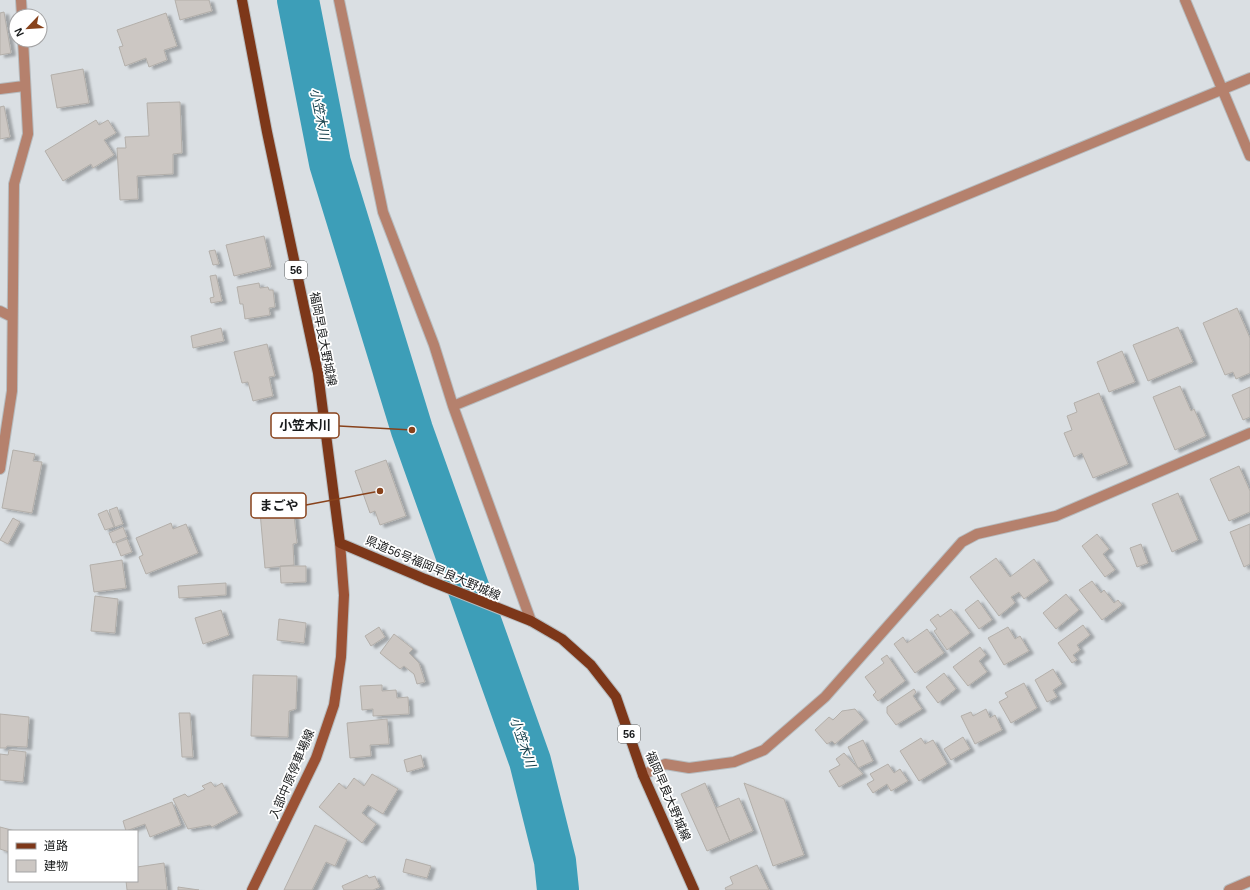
<svg xmlns="http://www.w3.org/2000/svg" width="1250" height="890" viewBox="0 0 1250 890" font-family="Helvetica,'Noto Sans JP',sans-serif">
  <defs>
    <filter id="shadow"><feDropShadow dx="4.5" dy="2.5" stdDeviation="1" flood-color="#0004"/></filter>
  </defs>
  <rect width="100%" height="100%" fill="#dadfe3"/>
  <g fill="none" stroke-linecap="round" stroke-linejoin="round">
    <path stroke="#3d9eb8" stroke-width="42" d="M298,0L330,163L412,430L530,761L555,861L558,890"/>
  </g>
  <path fill="#ccc7c3" stroke="#b3afaa" filter="url(#shadow)" d="M175,0H209L212,11L180,20Z
    M4,12L11,53L0,55V13Z
    M166,13L177,46L164,50L167,60L149,67L146,58L125,66L119,47L123,46L117,30Z
    M83,69L89,103L57,108L51,75Z
    M180,102L182,153L173,154V174L137,176L138,199L120,200L117,148H126L125,137L149,136L147,103Z
    M4,106L10,137L0,139V107Z
    M96,120L99,125L108,120L116,133L104,140L114,155L93,168L91,164L63,181L45,151Z
    M264,236L271,267L234,276L226,245Z
    M215,250L219,264L213,265L209,251Z
    M216,275L222,301L211,303L210,298L214,297L210,276Z
    M259,283L260,288L268,287L269,290H273L275,307L269,308L270,315L245,319L243,304H240L237,287Z
    M1237,308L1250,338V373L1236,379L1233,372L1225,375L1203,323Z
    M1178,327L1193,362L1148,381L1133,345Z
    M221,328L224,341L193,348L191,336Z
    M267,344L275,376L269,377L273,396L253,401L248,382L242,383L234,352Z
    M1122,351L1135,382L1109,392L1097,362Z
    M1180,386L1191,411L1194,409L1206,436L1175,450L1153,397Z
    M1250,387V417L1243,420L1232,395Z
    M1099,393L1128,464L1093,478L1082,453L1074,457L1064,433L1072,430L1067,416L1077,412L1074,403Z
    M13,450L35,454L33,461L42,462L32,513L2,508Z
    M386,460L406,516L380,525L375,511L370,513L355,471Z
    M1239,466L1250,491V512L1229,521L1210,479Z
    M1178,493L1198,540L1172,552L1152,504Z
    M117,507L123,524L115,527L109,510Z
    M279,509V517L294,515L297,543L293,544L294,565L265,568L260,512Z
    M107,510L114,527L105,530L98,514Z
    M13,518L20,522L8,544L0,540Z
    M171,523L173,529L186,524L198,553L146,574L139,557L143,555L136,538Z
    M1250,524V564L1244,567L1230,532Z
    M123,527L127,537L113,543L109,533Z
    M1097,534L1109,549L1103,554L1115,570L1105,577L1082,546Z
    M127,539L132,552L121,556L116,543Z
    M1141,544L1148,563L1137,567L1130,548Z
    M996,558L1010,577L1034,559L1049,581L1024,599L1019,592L1011,597L1015,603L999,616L970,577Z
    M122,560L126,588L94,592L90,565Z
    M280,566H306V582L281,583Z
    M1092,581L1101,593L1104,590L1114,603L1118,600L1122,605L1102,620L1079,590Z
    M226,583V595L179,598L178,586Z
    M1066,594L1079,610L1056,629L1043,613Z
    M95,596L118,599L115,633L91,631Z
    M978,600L992,620L979,629L965,610Z
    M951,609L970,633L947,650L934,631L937,629L930,620L938,614L940,617Z
    M221,610L229,635L203,644L195,618Z
    M279,619L306,623L304,643L277,640Z
    M1083,625L1090,635L1077,645L1080,650L1073,655L1077,660L1072,663L1058,643Z
    M379,627L385,637L371,646L365,636Z
    M1008,627L1015,639L1020,636L1029,651L1004,665L988,638Z
    M927,629L944,653L915,673L894,644L903,637L907,643Z
    M394,634L413,649L409,653L419,663L425,682L417,684L414,674L404,666L400,669L380,653Z
    M980,647L986,655L979,661L987,672L968,686L953,667Z
    M887,655L905,681L878,701L873,695L876,692L865,677L884,663L881,659Z
    M1053,669L1062,684L1053,690L1057,697L1047,702L1035,680Z
    M944,673L956,689L938,703L926,687Z
    M253,675L297,676L296,709L289,711L288,737L251,736Z
    M1024,683L1037,708L1011,723L999,702L1008,697L1005,693Z
    M382,685V691L396,690L397,698L408,697L409,714L373,716V709L362,710L360,686Z
    M914,689L916,692L913,696L922,709L896,725L887,713V707Z
    M855,709L864,720L835,744L832,741L827,744L815,730L829,717L833,720L842,711Z
    M986,709L990,718L995,715L1002,730L975,744L961,716L971,712L973,716Z
    M179,713H190L193,757H182Z
    M0,714L29,717L27,747L7,746L6,748H0Z
    M387,719L389,744L370,745L371,756L350,758L347,723Z
    M963,737L970,749L951,760L944,749Z
    M921,738L925,744L933,740L947,764L919,781L900,751Z
    M863,740L873,761L858,768L848,747Z
    M9,750L26,752L23,782L0,780V754L8,755Z
    M844,753L863,774L839,787L829,771L840,765L836,759Z
    M421,755L424,767L407,772L404,760Z
    M888,764L894,773L900,769L908,781L891,791L887,784L873,793L867,784L874,780L870,774Z
    M372,774L398,789L383,814L368,805L362,813L376,824L362,843L319,807L339,783L346,789L354,778L364,786Z
    M211,782L215,787L222,783L238,813L212,827L210,825L188,829L173,799L185,794L188,797L205,789L202,786Z
    M705,783L730,841L707,851L681,794Z
    M744,783L784,799L804,855L773,866Z
    M739,798L753,831L730,841L716,808Z
    M172,802L181,825L150,837L145,824L126,831L123,821Z
    M315,825L347,840L335,866L326,862L312,890H284Z
    M0,827L15,831H9V852L0,849Z
    M406,859L431,866L427,878L403,872Z
    M164,863L167,890H127L126,881H137V867Z
    M757,865L769,890H726L725,888L733,884L730,877Z
    M367,875L369,878L375,876L380,887L373,890H344L342,886Z
    M178,887L199,890H178Z"/>
  <g fill="none" stroke-linecap="round" stroke-linejoin="round">
    <defs>
      <path id="minor" d="M21,0L22,16
        M339,0L383,212L434,345L453,406L531,621
        M1185,0L1250,156
        M0,89L24,86
        M0,311L12,317
        M453,406L1250,78
        M0,469L12,391L14,184L28,134L23,40
        M643,775L665,764L689,768L734,762L764,750L825,697L962,542L977,534L1056,516L1250,433
        M1229,890L1250,881"/>
      <path id="secondary" d="M252,890L316,758L334,705L341,657L344,595L340,543"/>
      <path id="primary" d="M242,0L267,132L318,373L340,543L425,579L531,621L562,639L591,665L616,697L643,775L694,890"/>
    </defs>
    <use href="#minor" stroke="#b7bcbf" stroke-width="12"/>
    <use href="#secondary" stroke="#b7bcbf" stroke-width="12"/>
    <use href="#primary" stroke="#b7bcbf" stroke-width="12"/>
    <use href="#minor" stroke="#b5816d" stroke-width="10"/>
    <use href="#secondary" stroke="#9b5235" stroke-width="10"/>
    <use href="#primary" stroke="#7d3719" stroke-width="10"/>
  </g>
  <g text-anchor="middle" dominant-baseline="central" stroke-width="3.5" stroke-linejoin="round" paint-order="stroke">
    <g fill="#fff" stroke="#5d5f5f" stroke-width="1">
      <rect x="285" y="261" width="22" height="18" rx="3"/>
      <rect x="618" y="725" width="22" height="18" rx="3"/>
    </g>
    <g font-size="11" font-weight="bold" fill="#181a1b">
      <text x="296" y="270">56</text>
      <text x="629" y="734">56</text>
    </g>
    <g font-size="12" fill="#181a1b" stroke="#fff">
      <text transform="translate(323 339) rotate(79)">福岡早良大野城線</text>
      <text transform="translate(433 568) rotate(23)">県道56号福岡早良大野城線</text>
      <text transform="translate(292 774) rotate(-67)">入部中原停車場線</text>
      <text transform="translate(668 796) rotate(67)">福岡早良大野城線</text>
    </g>
    <g font-size="13" font-style="italic" fill="#0f3b47" stroke="#fff">
      <text transform="translate(320 114) rotate(79)">小笠木川</text>
      <text transform="translate(523 742) rotate(71)">小笠木川</text>
    </g>
  </g>
  <path fill="none" stroke="#88421b" stroke-width="1.5" d="M412 430L339 426M380 491L306 505"/>
  <g fill="#88421b" stroke="#fff" stroke-width="1.5">
    <circle cx="412" cy="430" r="4"/>
    <circle cx="380" cy="491" r="4"/>
  </g>
  <g fill="#fff" stroke="#88421b" stroke-width="1.5">
    <rect x="271" y="413" width="68" height="25" rx="4"/>
    <rect x="251" y="493" width="55" height="25" rx="4"/>
  </g>
  <g font-size="13" text-anchor="middle" font-weight="bold" fill="#181a1b">
    <text x="305" y="430">小笠木川</text>
    <text x="279" y="510">まごや</text>
  </g>
  <rect x="8" y="830" width="130" height="52" fill="#ffffff" stroke="#a3a3a4"/>
  <rect x="16" y="843" width="20" height="6" fill="#7d3719" stroke="#a3a3a4"/>
  <text x="44" y="850" font-size="12" fill="#181a1b">道路</text>
  <rect x="16" y="860" width="20" height="12" fill="#ccc7c3" stroke="#a3a3a4"/>
  <text x="44" y="870" font-size="12" fill="#181a1b">建物</text>
  <g transform="translate(28 28) rotate(245)"><circle r="19" fill="#ffffff" stroke="#a3a3a4"/>
  <path d="M0-3L7 15L0 10L-7 15Z" fill="#88421b"/>
  <text y="-6" font-size="11" font-weight="bold" text-anchor="middle" fill="#181a1b">N</text>
  </g>
</svg>
